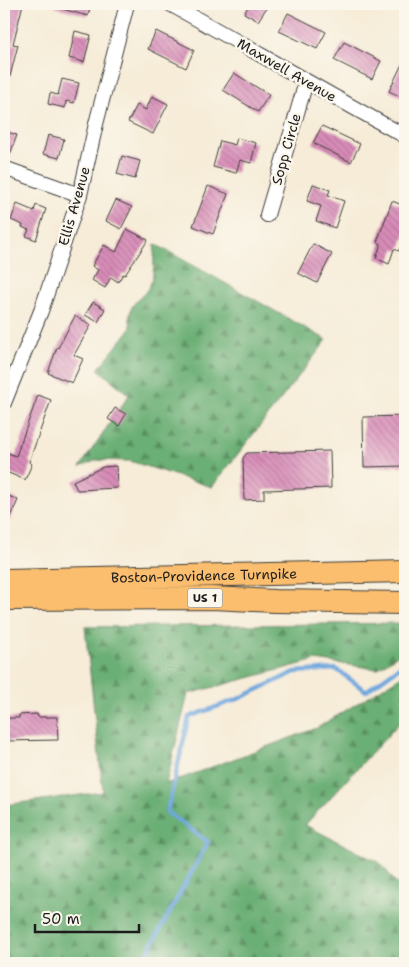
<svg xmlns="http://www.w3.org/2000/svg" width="409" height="967" viewBox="0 0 409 967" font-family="'Shantell Sans',sans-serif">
  <defs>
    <pattern id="forest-firs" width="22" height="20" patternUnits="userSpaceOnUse" patternTransform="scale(1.25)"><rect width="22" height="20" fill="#6baf74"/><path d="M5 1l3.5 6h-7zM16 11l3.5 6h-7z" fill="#578e5e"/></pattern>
    <pattern id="building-back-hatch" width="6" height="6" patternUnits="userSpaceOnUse" patternTransform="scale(1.25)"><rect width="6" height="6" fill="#d98db9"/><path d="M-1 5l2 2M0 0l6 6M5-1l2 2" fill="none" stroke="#af7296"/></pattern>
  </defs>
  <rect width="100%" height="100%" fill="#fbf7ec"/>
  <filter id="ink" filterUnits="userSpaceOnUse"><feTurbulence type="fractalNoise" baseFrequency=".02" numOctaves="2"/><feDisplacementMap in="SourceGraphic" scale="10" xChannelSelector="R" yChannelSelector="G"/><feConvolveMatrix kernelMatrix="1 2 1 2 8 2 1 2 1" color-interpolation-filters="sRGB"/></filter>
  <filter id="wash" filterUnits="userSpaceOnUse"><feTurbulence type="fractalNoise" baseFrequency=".0096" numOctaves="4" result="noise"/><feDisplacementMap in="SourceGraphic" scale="20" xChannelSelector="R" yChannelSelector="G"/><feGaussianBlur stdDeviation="1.12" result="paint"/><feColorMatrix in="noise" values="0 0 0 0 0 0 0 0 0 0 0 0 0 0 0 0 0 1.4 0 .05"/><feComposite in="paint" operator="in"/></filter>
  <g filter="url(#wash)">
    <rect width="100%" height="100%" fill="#f6ecd8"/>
    <path fill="url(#forest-firs)" stroke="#446648" d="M155,244L327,340L212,487L130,461L97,460L80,467L129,395L98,369L131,328C125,297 144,304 152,280C154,273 154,252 155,244Z
      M405,623V650L377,669L316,660L188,694L166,784L317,728L405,674V717L305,825L380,863L405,894V963H4V805L103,792L85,627Z"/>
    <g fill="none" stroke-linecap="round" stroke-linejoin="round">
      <path stroke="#6fa7de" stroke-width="4.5" d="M142,963L208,842L167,812L189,717L238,699L295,672L336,669L366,691L405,663"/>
    </g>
    <g id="blocks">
      <path fill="url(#building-back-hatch)" d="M6,4H23L13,44L18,45L8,84L4,83V14Z
        M56,4H91L88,16L55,7Z
        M250,4H269L258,21L244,13Z
        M288,13L326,32L317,49L279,31Z
        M75,31L91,35L84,62L69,58Z
        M156,31L194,50L186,68L148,49Z
        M344,42L381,61L372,79L334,60Z
        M405,58V99L389,91Z
        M234,73L269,95L258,112L223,90Z
        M62,79L79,83L74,103L66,101L65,108L48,104L50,93L58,95Z
        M152,96L168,104L153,134L128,122L137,105L146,110Z
        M322,126L360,144L351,162L313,143Z
        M4,131L17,135L8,160L4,159Z
        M48,135L64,139L59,158L43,154Z
        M237,138L256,143L251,163L240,160L236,173L213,167L220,141L235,145Z
        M122,156L140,161L135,179L117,174Z
        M313,184L330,190L328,195L344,201L335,228L316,221L321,206L307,201Z
        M208,186L228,194L213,234L193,226Z
        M116,200L132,207L121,229L106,221Z
        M392,201L405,206V235L399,251L394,249L389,264L376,258L381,244L377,242Z
        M17,204L34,211L36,205L46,209L36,240L26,236L29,230L22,227L23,225L11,220Z
        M127,229L148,240L125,275L123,274L118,282L111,277L105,288L92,280L98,270L92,266L104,245L116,252Z
        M313,244L332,254L317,283L298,273Z
        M93,302L105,309L98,322L85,315Z
        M75,316L91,325L74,355L83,359L72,383L48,373L57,347L58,348Z
        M38,395L51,400L29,462L32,464L25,480L4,471V463L8,453L16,456Z
        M115,408L126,414L119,426L108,419Z
        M405,416V466L364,467L363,417Z
        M330,451L331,488L264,490V499L244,500L243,458L247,453Z
        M116,466L117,488L77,490L73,481L103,467Z
        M4,494L18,500L4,533Z
        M37,714L38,717H57L58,740L4,741V718H19V715Z"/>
    </g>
  </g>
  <g filter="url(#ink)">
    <use href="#blocks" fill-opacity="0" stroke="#3d3b38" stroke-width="1"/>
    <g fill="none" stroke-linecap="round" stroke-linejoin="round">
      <defs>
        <path id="street" d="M170,4C248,47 326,93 405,136
          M4,168L80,195
          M267,215L306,82
          M4,403L41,311L80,195L96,124L127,4"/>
        <g id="primary">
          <path id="s1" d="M4,580L405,571"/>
          <path d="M4,599L212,598L275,601L405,603"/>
        </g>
      </defs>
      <use href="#street" stroke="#3d3b38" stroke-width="16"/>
      <use href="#primary" stroke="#3d3b38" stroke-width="24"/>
      <use href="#street" stroke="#fff" stroke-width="14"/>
      <use href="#primary" stroke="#fabe6e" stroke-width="22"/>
    </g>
  </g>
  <g text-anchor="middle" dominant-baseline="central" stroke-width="5" stroke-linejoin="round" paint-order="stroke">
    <rect fill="#fbf7ec" stroke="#5f5e5a" stroke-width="1" x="187.5" y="588.5" width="35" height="19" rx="4"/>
    <g font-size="12" font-weight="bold" fill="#1c1c1c">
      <text x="205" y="598">US 1</text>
    </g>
    <g font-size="14" fill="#1c1c1c" stroke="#fbf7ec">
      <text transform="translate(287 70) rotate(30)">Maxwell Avenue</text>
      <text transform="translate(286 149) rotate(-74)">Sopp Circle</text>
      <text transform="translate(74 206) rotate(-74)">Ellis Avenue</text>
      <text stroke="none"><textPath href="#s1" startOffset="200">Boston-Providence Turnpike</textPath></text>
    </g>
  </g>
  <rect width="409" height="967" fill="none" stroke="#fbf7ec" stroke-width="20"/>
  <path d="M35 924v8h104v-8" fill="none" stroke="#1c1c1c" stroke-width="2.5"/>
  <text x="42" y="924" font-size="15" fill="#1c1c1c" stroke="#fbf7ec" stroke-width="4" paint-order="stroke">50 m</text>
</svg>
